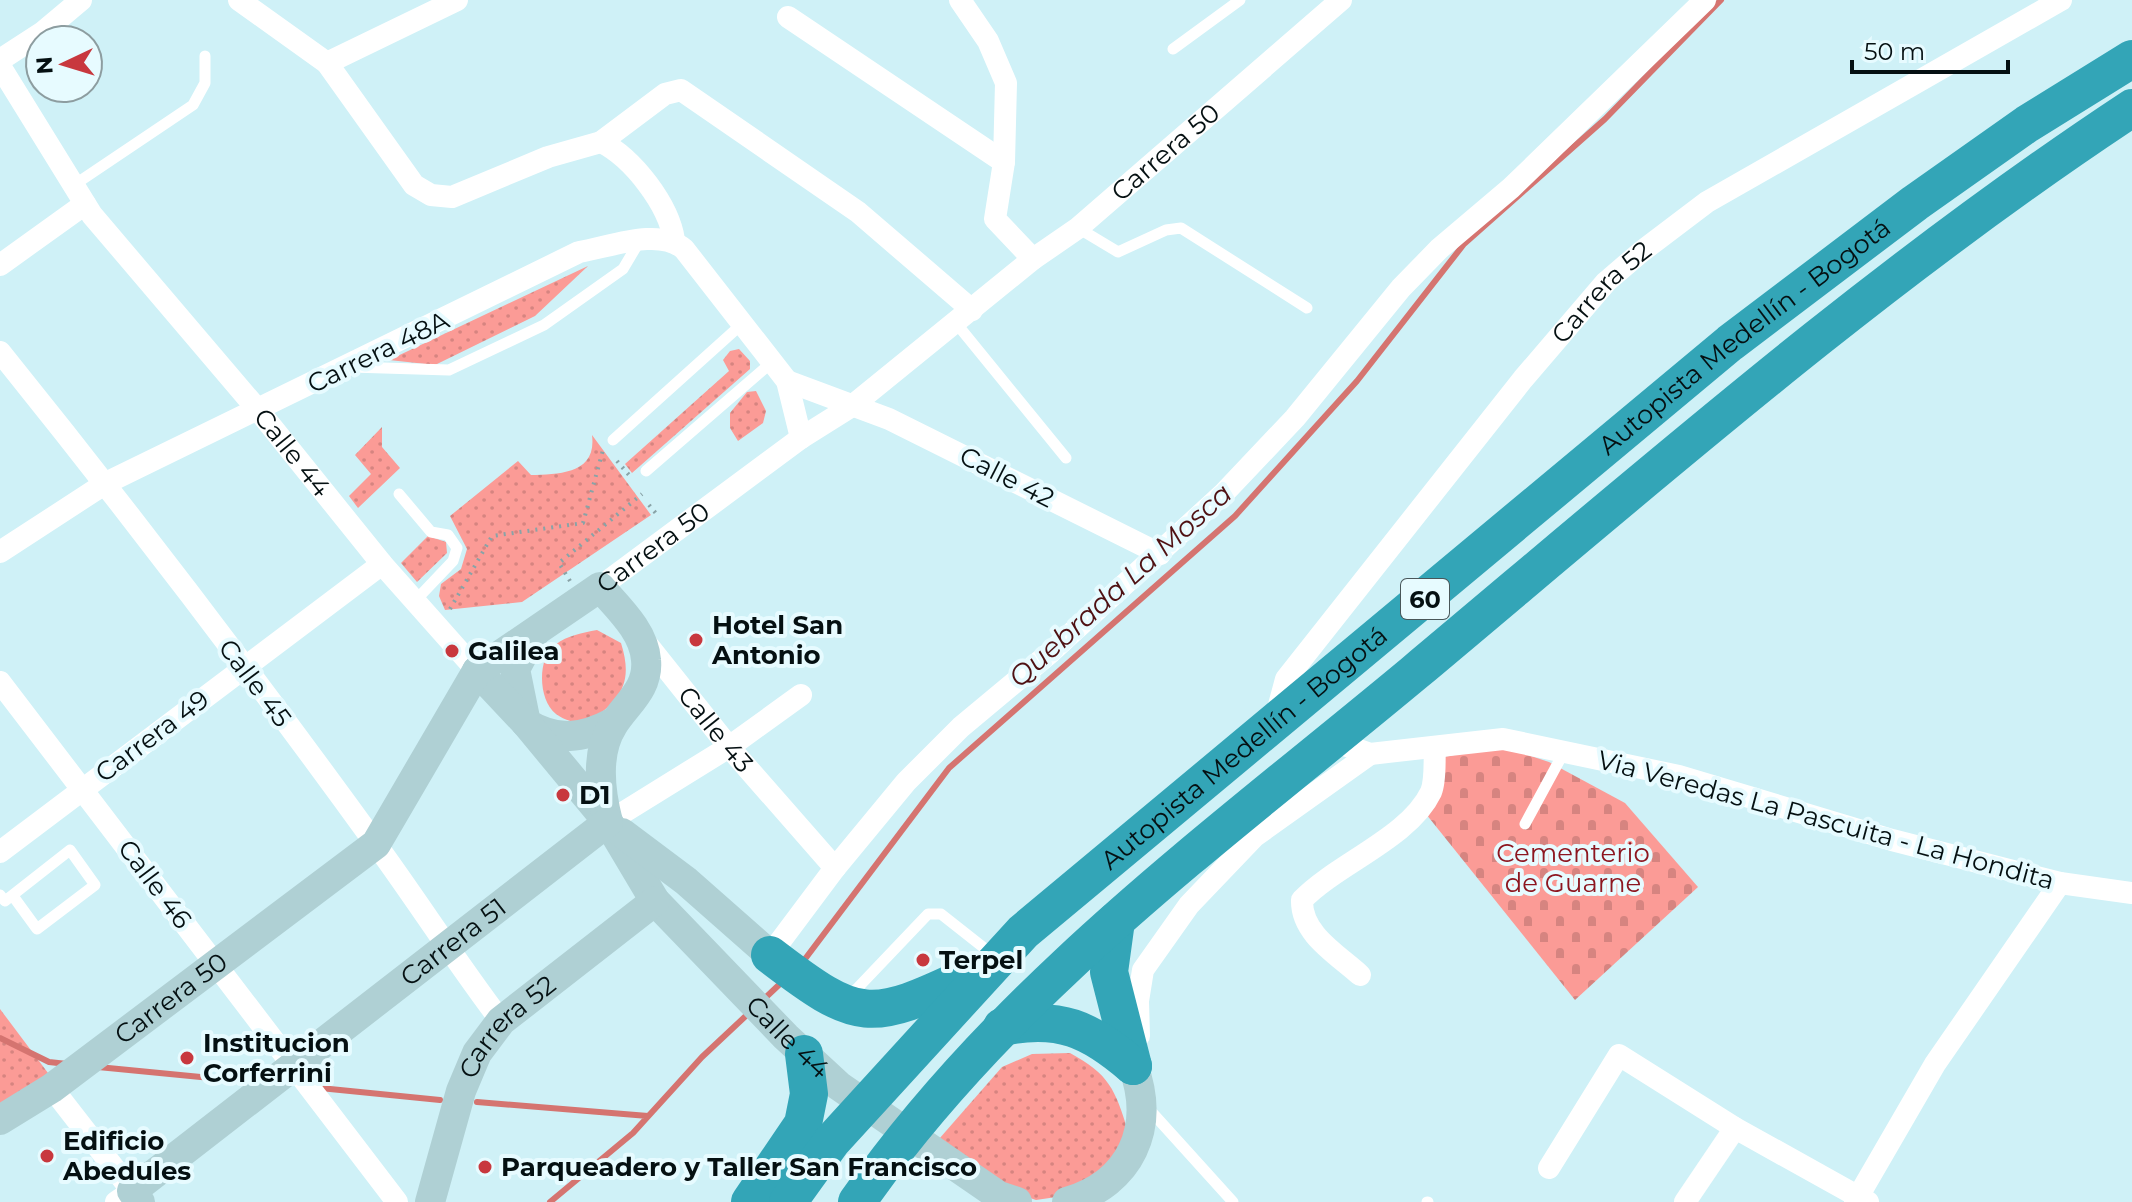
<svg xmlns="http://www.w3.org/2000/svg" width="2132" height="1202" viewBox="0 0 2132 1202" font-family="Montserrat,sans-serif">
  <defs>
    <pattern id="green-dots" width="8" height="8" patternUnits="userSpaceOnUse" patternTransform="scale(2)"><rect width="8" height="8" fill="#fb9b96"/><path d="M2 2h.1M6 6h.1" fill="none" stroke="#d68480" stroke-width="1.8" stroke-linecap="round"/></pattern>
    <pattern id="cemetery-stones" width="16" height="16" patternUnits="userSpaceOnUse" patternTransform="scale(2)"><rect width="16" height="16" fill="#fb9b96"/><path d="M2 7V4a2 2 0 0 1 4 0v3zM10 15v-3a2 2 0 0 1 4 0v3z" fill="#d68480"/></pattern>
  </defs>
  <rect width="100%" height="100%" fill="#cff1f7"/>
  <path fill="url(#green-dots)" d="M588,266L535,316L435,365L389,360Z
    M739,349L750,361V369L632,473L625,464L729,371L723,360L730,351Z
    M756,391L766,411L763,423L738,441L730,428V413L747,392Z
    M382,427V447L400,468L358,508L349,496L371,474L355,455Z
    M592,435L651,515L522,602L445,610L439,596L441,584L461,569L467,549L450,516L518,461L531,475C559,474 597,474 592,435Z
    M428,536L446,542L447,553L417,582L401,563Z
    M597,630L621,643C634,684 620,701 586,724C575,722 565,721 556,714C538,700 537,658 555,645C568,635 582,633 597,630Z
    M0,1009L54,1081L0,1113Z
    M1070,1053C1109,1074 1115,1089 1128,1131L1106,1177L1070,1195L1036,1200L994,1186L939,1139L1002,1067L1032,1054Z"/>
  <path fill="url(#cemetery-stones)" d="M1500,746L1549,762L1625,803L1698,887L1575,1000L1426,814L1444,757Z"/>
  <g fill="none" stroke-linecap="round" stroke-linejoin="round">
    <path stroke="#d57470" stroke-width="6" d="M802,963L949,768L1235,516L1357,381L1464,244L1605,119L1721,0
      M764,999L782,982
      M0,1038L49,1062L67,1064
      M98,1067L252,1082
      M320,1088L440,1100
      M477,1102L648,1116
      M550,1202L633,1133L702,1057L750,1012"/>
    <path stroke="#89a3a7" stroke-width="4" stroke-dasharray="2 6" stroke-linecap="butt" d="M617,461L629,475
      M649,505L659,517
      M570,581L559,563L642,494
      M450,609L492,536L583,523L603,450"/>
    <path stroke="#fff" stroke-width="11" d="M1173,49L1240,0
      M74,185L193,105L205,83V56
      M1078,228L1118,252L1166,230L1181,228L1307,308
      M956,323L1066,458
      M351,367L449,370L544,325L623,269L639,242
      M613,440L743,323
      M646,471L772,362
      M399,494L431,532L448,535L457,548L453,561L415,601
      M1525,824L1564,752
      M0,895L5,901L70,850L95,885L37,929L13,896
      M848,998L928,914H941L993,955
      M1148,1108L1233,1202
      M1427,1202H1428"/>
    <g stroke="#fff" stroke-width="22">
      <path d="M239,0L327,63L414,185L431,195L452,197L548,157L601,142L665,94L681,90L858,212L972,310"/>
      <path d="M960,0L988,41L1006,83L1004,162L995,219L1033,259"/>
      <path d="M788,17L1004,162"/>
      <path d="M0,60L43,32L81,0"/>
      <path d="M327,63L457,0"/>
      <path id="s1" d="M0,66L92,215L258,410L382,564L477,671"/>
      <path d="M601,142C633,158 669,205 674,240"/>
      <path d="M0,265L85,204"/>
      <path d="M0,352C129,512 254,676 375,843C418,902 457,963 501,1021"/>
      <path d="M787,381L889,419L1160,554"/>
      <path d="M0,552L106,483L579,252C610,247 659,227 684,249L787,381L801,438"/>
      <path id="s2" d="M600,587L801,438L852,406L1033,259L1078,228L1341,0"/>
      <path id="s3" d="M643,639L729,747L835,868"/>
      <path d="M0,682L397,1202"/>
      <path id="s4" d="M1275,720L1286,679L1523,379L1606,282L1641,252L1707,202L2061,0"/>
      <path d="M1333,741L1370,754L1503,739L1679,776L1892,840L2060,883L2132,893"/>
      <path d="M608,822L729,747L801,695"/>
      <path d="M0,852L382,564"/>
      <path d="M770,955L835,868L906,782L961,727L1051,652L1224,493L1295,418L1401,288L1439,249L1511,188L1705,0"/>
      <path d="M1360,975C1337,954 1301,934 1302,900C1338,863 1409,838 1431,792C1436,780 1434,761 1435,748"/>
      <path d="M1139,1036L1138,1001L1143,970L1189,905L1255,836L1370,754"/>
      <path d="M52,1088L132,1191L116,1202"/>
      <path d="M1549,1168L1619,1055L1735,1128L1868,1202"/>
      <path d="M1685,1202L1735,1128"/>
      <path d="M1855,1202L1935,1064L2060,883"/>
    </g>
    <g stroke="#afd0d4" stroke-width="30">
      <path d="M534,634L515,669L526,723C557,742 582,739 614,722"/>
      <path id="s5" d="M477,671L526,723L608,822L655,901L786,1037L839,1086L999,1196L1017,1202"/>
      <path d="M622,833L686,881L770,955"/>
      <path id="s6" d="M0,1120L52,1088L376,844L477,671L600,587C618,608 644,631 646,660C649,689 626,704 613,725C595,753 600,791 608,822"/>
      <path id="s7" d="M140,1202L132,1191L608,822"/>
      <path id="s8" d="M430,1202L461,1091L477,1053L501,1021L655,901"/>
      <path d="M1067,1202C1131,1183 1156,1128 1133,1066"/>
    </g>
    <g stroke="#33a5b7" stroke-width="38">
      <path d="M1116,921L1109,972L1133,1066"/>
      <path d="M770,955C859,1023 869,1023 970,975"/>
      <path d="M1002,1027C1059,1015 1090,1029 1133,1066"/>
      <path d="M750,1202L803,1124L809,1094L804,1054"/>
      <path id="s9" d="M788,1202L832,1141L1023,932L1730,343L1915,203L2027,124L2132,59"/>
      <path d="M857,1202C1005,990 1217,837 1414,673C1647,478 1877,276 2132,108"/>
    </g>
  </g>
  <g fill="#c8383e" stroke="#e7fbff" stroke-width="3">
    <circle cx="696" cy="640" r="8"/>
    <circle cx="452" cy="651" r="8"/>
    <circle cx="563" cy="795" r="8"/>
    <circle cx="923" cy="960" r="8"/>
    <circle cx="187" cy="1058" r="8"/>
    <circle cx="47" cy="1156" r="8"/>
    <circle cx="485" cy="1167" r="8"/>
  </g>
  <g text-anchor="middle" dominant-baseline="central" stroke-width="8" stroke-linejoin="round" paint-order="stroke">
    <rect fill="#e7fbff" stroke="#495659" stroke-width="2" x="1401" y="579" width="48" height="40" rx="6"/>
    <g font-size="24" font-weight="bold" fill="#051012">
      <text x="1425" y="599">60</text>
    </g>
    <g font-size="26" fill="#051012" stroke="#e7fbff">
      <text stroke="none"><textPath href="#s2" startOffset="714">Carrera 50</textPath></text>
      <text stroke="none"><textPath href="#s4" startOffset="542">Carrera 52</textPath></text>
      <text stroke="none"><textPath href="#s9" startOffset="1294">Autopista Medellín - Bogotá</textPath></text>
      <text transform="translate(378 352) rotate(-26)">Carrera 48A</text>
      <text stroke="none"><textPath href="#s1" startOffset="486">Calle 44</textPath></text>
      <text transform="translate(1007 477) rotate(27)">Calle 42</text>
      <text stroke="none"><textPath href="#s2" startOffset="66">Carrera 50</textPath></text>
      <text transform="translate(255 683) rotate(53)">Calle 45</text>
      <text stroke="none"><textPath href="#s3" startOffset="116">Calle 43</textPath></text>
      <text transform="translate(152 736) rotate(-37)">Carrera 49</text>
      <text stroke="none"><textPath href="#s9" startOffset="646">Autopista Medellín - Bogotá</textPath></text>
      <text transform="translate(1826 820) rotate(15)">Via Veredas La Pascuita - La Hondita</text>
      <text transform="translate(155 884) rotate(53)">Calle 46</text>
      <text stroke="none"><textPath href="#s7" startOffset="420">Carrera 51</textPath></text>
      <text stroke="none"><textPath href="#s6" startOffset="210">Carrera 50</textPath></text>
      <text stroke="none"><textPath href="#s8" startOffset="196">Carrera 52</textPath></text>
      <text stroke="none"><textPath href="#s5" startOffset="482">Calle 44</textPath></text>
    </g>
    <g font-size="26" font-weight="bold" fill="#051012" stroke="#e7fbff" text-anchor="start">
      <text x="712" y="625">Hotel San<tspan x="712" dy="30">Antonio</tspan></text>
      <text x="468" y="651">Galilea</text>
      <text x="579" y="795">D1</text>
      <text x="939" y="960">Terpel</text>
      <text x="203" y="1043">Institucion<tspan x="203" dy="30">Corferrini</tspan></text>
      <text x="63" y="1141">Edificio<tspan x="63" dy="30">Abedules</tspan></text>
      <text x="501" y="1167">Parqueadero y Taller San Francisco</text>
    </g>
    <g font-size="26" fill="#8d1620" stroke="#e7fbff">
      <text x="1573" y="853">Cementerio<tspan x="1573" dy="30">de Guarne</tspan></text>
    </g>
    <g font-size="28" font-style="italic" fill="#4f1113" stroke="#e7fbff">
      <text transform="translate(1120 585) rotate(-42)">Quebrada La Mosca</text>
    </g>
  </g>
  <g transform="translate(64 64) rotate(266)"><circle r="38" fill="#e7fbff" stroke="#8d9da0" stroke-width="2"/>
  <path d="M0-6L14 30L0 20L-14 30Z" fill="#c8383e"/>
  <text y="-12" font-size="22" font-weight="bold" text-anchor="middle" fill="#051012">N</text>
  </g>
  <path d="M1852 60v12h156v-12" fill="none" stroke="#051012" stroke-width="4"/>
  <text x="1864" y="60" font-size="24" fill="#051012" stroke="#e7fbff" stroke-width="6" paint-order="stroke">50 m</text>
</svg>
